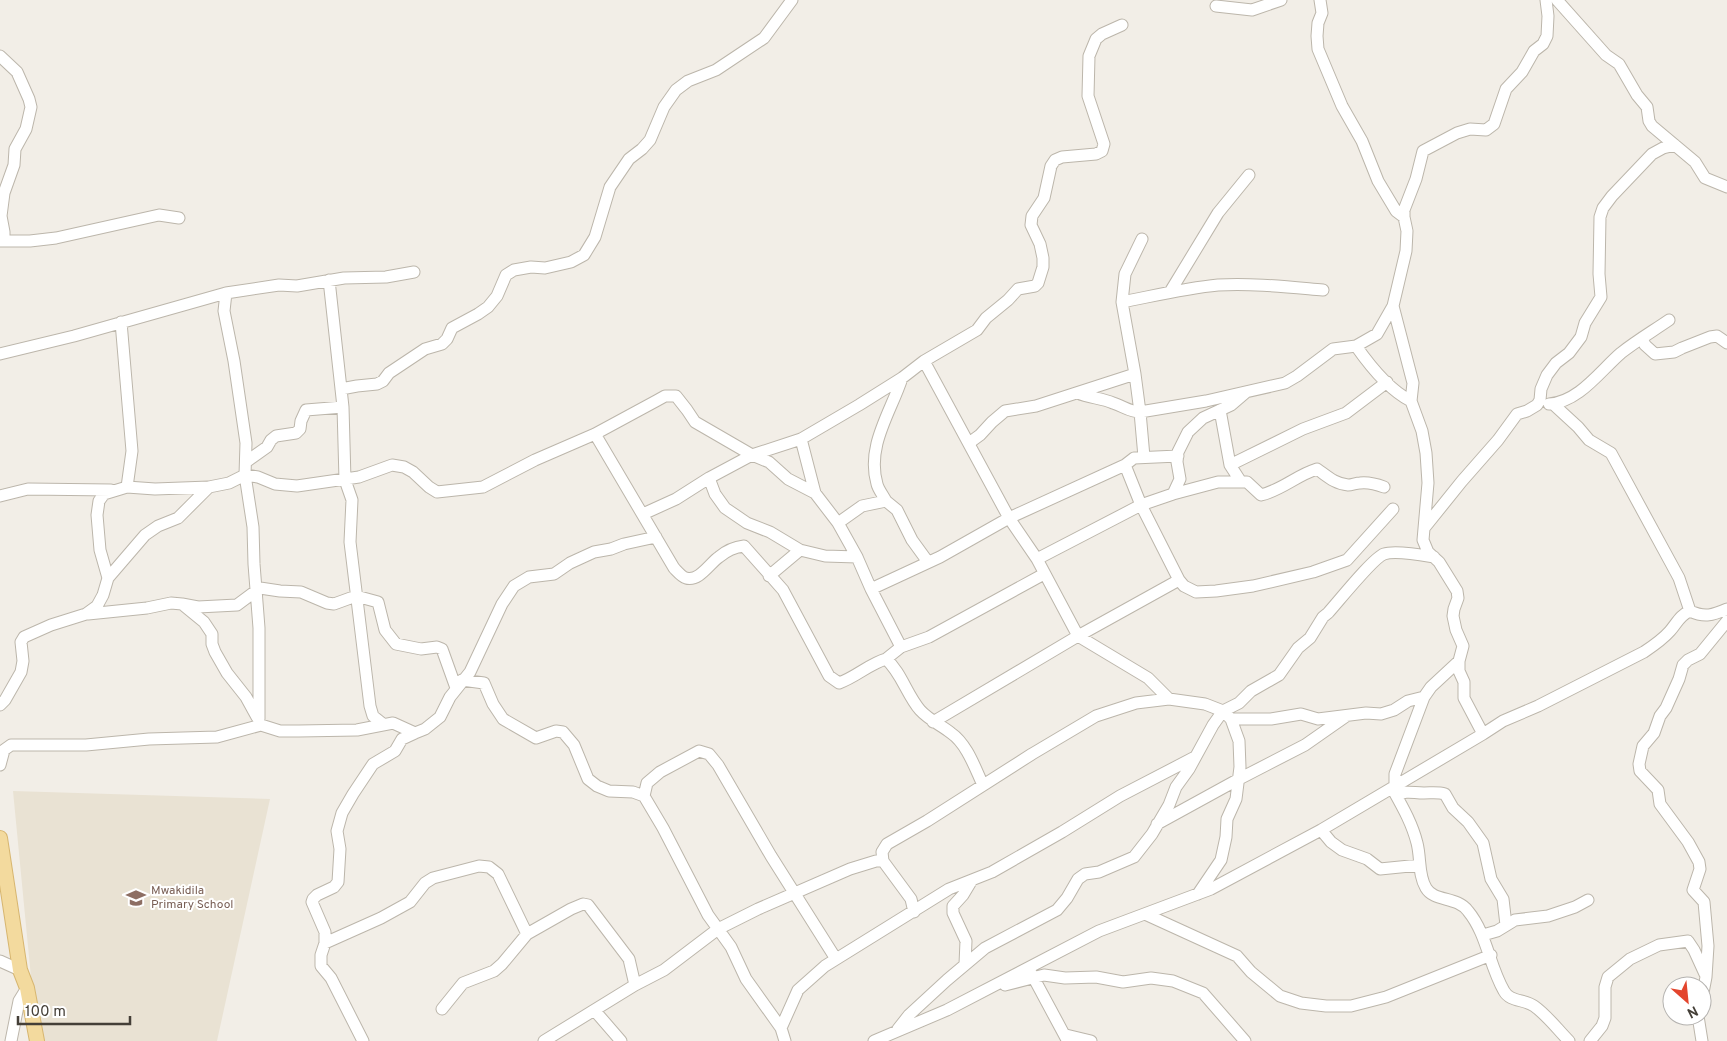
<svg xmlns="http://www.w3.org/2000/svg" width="1727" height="1041" viewBox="0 0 1727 1041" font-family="Overpass,sans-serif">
  <rect width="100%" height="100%" fill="#f2eee7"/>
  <path fill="#e9e2d3" d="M13,791L270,799L217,1041H44L33,998Z"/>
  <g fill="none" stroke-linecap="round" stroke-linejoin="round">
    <defs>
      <path id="minor" d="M1320,0L1322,13L1318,23L1317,36L1318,49L1342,106L1362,141L1378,181L1396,211L1404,217L1407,231L1406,251L1393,306L1413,383L1411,401L1422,431L1426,453L1428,483L1423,540L1428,552L1439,562L1457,591L1458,598L1454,609L1453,616L1456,630L1463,646L1459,661V671L1464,682V698L1483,734
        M1557,0L1606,55L1619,64L1637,95L1647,107L1649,121L1652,126L1695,162L1705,178L1727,187
        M1216,6L1252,10L1281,0
        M0,56L17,72L29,99L31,107L26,129L15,149L14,165L4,193L1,216L4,232V241
        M1404,217V210L1416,179L1423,151L1457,133L1470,129L1486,130L1494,124L1506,89L1522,72L1534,51L1543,44L1547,36L1548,16L1546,0
        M1142,239L1125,274L1122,302L1135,374L1140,412L1144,457
        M0,241H30L56,238L159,215L179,218
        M329,280L343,407L345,480L352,500L350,542L370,706L373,716L383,724
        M1170,292L1218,213L1249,175
        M1122,302C1153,296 1186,288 1218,285C1252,283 1288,287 1323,290
        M121,322L132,451L127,487
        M1642,338L1645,345L1655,354L1674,352L1682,348L1710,337L1717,336L1727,343
        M1356,346C1370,366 1389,390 1411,401
        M0,354L74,336L226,293
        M924,361L1009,518L1037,559L1078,636L1148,678L1169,699
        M341,389L357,386L377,384L383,381L389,373L425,349L442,344L447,339L452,328L478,314L488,307L497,296L506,275L514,270L531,267L545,268L571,262L584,255L595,237L610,187L629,159L642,149L650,140L664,107L676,90L688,81L716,70L764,38L792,0
        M1078,393C1089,398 1102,398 1113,403C1123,406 1130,412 1140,412L1206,401L1285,383L1297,376L1333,349L1356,346L1377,334L1393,306
        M1549,404C1579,402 1600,371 1621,353C1636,341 1653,331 1669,320
        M1553,404L1578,427L1589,440L1611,453L1679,578L1690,611C1705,618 1713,615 1727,609
        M1220,410L1230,465L1241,482
        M595,434L674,568C677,571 682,577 686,578C699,582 710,563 719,557C726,551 735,547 744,546L783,590L829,676L839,683C856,677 869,664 886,659C901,672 907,695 920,710C929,720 941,725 951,733C967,744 975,768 983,785
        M801,439L815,493L838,523L857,557L871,589L901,647
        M969,443L980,435L992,422L1005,411L1036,406L1135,374
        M246,462L267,447L271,440L276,436L296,433L300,429L301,421L306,410L343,407
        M1125,465L1141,505L1179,580L1184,586L1196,592L1216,591L1253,586L1313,572L1347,560L1393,509
        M1230,465L1303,429L1346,413L1387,382
        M709,478L715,494L725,508L747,523L770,532L800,550
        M1173,494L1180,479L1177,462L1178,452L1188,432L1203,418L1231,405L1245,393
        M0,496L28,489L111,490
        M886,501C883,495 878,489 877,484C866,446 891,412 902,378
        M643,514L676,499L709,478L752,455L801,439L859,405L902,378L924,361L977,330L986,318L1008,300L1018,289L1035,286L1038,283L1043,267V258L1040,244L1031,225L1032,216L1044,198L1051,166L1055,160L1062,157L1096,154L1102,151L1104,144L1088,96L1089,56L1096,39L1102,34L1122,25
        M838,523L862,506L886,501L897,510L912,540L928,562
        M1425,527L1462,481L1498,440L1517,414L1527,411L1537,405L1540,400L1541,389L1547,375L1556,363L1569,353L1581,337L1585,323L1601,297L1599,274L1600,217L1603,208L1612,196L1652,154L1663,148L1675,145
        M1037,559L1141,505L1173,494L1218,482H1247L1261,495C1282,490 1297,475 1317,469C1327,476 1335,484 1348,485C1352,485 1356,483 1360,483C1369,482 1376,484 1384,487
        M769,576L800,550L825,556L857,557
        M108,578L100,550L97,515L99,501L104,494L127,487L155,489L209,487
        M871,589L940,557L1009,518L1125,465L1134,458L1178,456
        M182,604L198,607L237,605L260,588L280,591L301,592L327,603L334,604L356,596L378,602L385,630L396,644L421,649L437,647L442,649L456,688
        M88,614L147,608L171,603L182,604L204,622L212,634V644L215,652L227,673L246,697L257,717
        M886,659L901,647L929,637L1044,574
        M462,680L484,683L493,704L503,719L536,738L556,731L563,732L574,745L588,779L597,786L609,791L633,792L644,796L663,828L708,915L731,947L746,979L781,1028L785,1041
        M0,705L5,700L21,672L23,661L21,642L24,637L51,625L86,614L97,606L103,595L108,578L145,535L158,526L178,518L209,487L229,483L245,475L258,477L275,484L297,486L359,477L392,465L404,467L413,472L429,487L437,492L483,487L535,460L595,434L656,401L665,396H676L687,410L695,422L752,455L769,462L788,479L815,493
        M259,719V628L254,564L253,527L245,475L246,443L234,361L224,311L226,293L279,285L297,286L344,278L386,277L414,272
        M933,722L1078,636L1179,580
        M0,765L4,750L11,745H86L149,739L217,737L261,725L280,731H299L357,730L393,723L415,733L425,729L440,717L450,697L470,672L502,604L514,586L529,577L554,574L570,563L594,552L611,549L624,544L656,537
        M1395,786V774L1424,697L1431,687L1459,661
        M1392,788C1402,806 1412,823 1417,843C1421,858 1418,875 1426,888C1434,902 1457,896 1468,911C1487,934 1489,965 1504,991C1510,1002 1524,999 1534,1006C1547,1015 1558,1030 1569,1041
        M1396,795C1408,790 1412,793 1424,793C1432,793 1438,792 1445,794L1453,808L1468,822L1483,843L1491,879L1503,899L1506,925
        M644,796L647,783L660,772L699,751L709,754L718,765L771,856L836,959
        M1157,824L1239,779L1305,745L1345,717
        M1321,830L1331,842L1342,850L1367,859L1380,869L1420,865
        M1198,894L1221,860L1226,837L1227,819L1236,799L1240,767L1239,741L1231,719
        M914,912L911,899L883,861L882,852L887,844L927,821L1032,754L1096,716L1136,703L1169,699L1205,704L1223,711L1231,719H1271L1301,714L1318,719L1366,713L1381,714L1394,710L1408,701L1424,697
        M1145,914L1237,956L1251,972L1280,996L1301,1003L1326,1006H1351L1386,997L1491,955
        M1483,935L1497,931L1515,920L1548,916L1575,907L1588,900
        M325,943L381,918L410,902L425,883L433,878L479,866L489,867L498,874L527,934
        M0,961L20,970
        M965,964L966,941L953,913V906L963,895L972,880
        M1030,971L1066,1038L1070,1041
        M1005,985L1044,975L1065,978L1096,977L1123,982L1151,978L1173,981L1203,993L1245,1041
        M1702,998L1706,977L1708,946L1704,902L1693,890L1700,869L1699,862L1688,842L1660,804L1658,790L1640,771L1639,764L1643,746L1654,733L1660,716L1666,708L1679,679L1683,665L1688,660L1700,654L1727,621
        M442,1009L463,983L494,971L502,964L527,934L571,909L583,904L588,905L629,959L635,985
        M595,1011L621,1041
        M1698,1016L1702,1041
        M781,1028L798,990L825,966L949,889L992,872L1062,832L1120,796L1195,757
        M898,1029L909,1015L947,980L985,948L1057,910L1067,898L1078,879L1085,874L1099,872L1134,857L1152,834L1169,805L1176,787L1189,769L1213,725L1223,711L1239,703L1251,691L1279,675L1298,648L1310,638L1323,617L1328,613C1338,602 1373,558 1384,554C1395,550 1422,555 1434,557
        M1066,1035L1091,1041
        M11,1041L19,1001L27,988
        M363,1041L331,978L321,966V955L325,943V932L312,902L313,899L317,895L334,887L338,882L340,849L337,831L342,813L353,794L373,764L395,751L402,739L415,733
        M544,1041L635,985L664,970L718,929L758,909L850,869L876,861H883
        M874,1041L947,1010L1099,931L1211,889L1321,830L1483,734L1503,721L1538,706L1644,652C1653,646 1663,639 1670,631C1677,623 1680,615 1690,611
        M1590,1041L1602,1026L1605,1018V987L1608,977L1630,959L1659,945L1688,941L1694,950L1705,974"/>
      <path id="major" d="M0,838L20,970L27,988L37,1041"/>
    </defs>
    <use href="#minor" stroke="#bcb6ab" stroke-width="13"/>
    <use href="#major" stroke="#d7b670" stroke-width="16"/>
    <use href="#minor" stroke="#fff" stroke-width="11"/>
    <use href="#major" stroke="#f3da9e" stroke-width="14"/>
  </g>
  <defs>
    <symbol id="school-bare" viewBox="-9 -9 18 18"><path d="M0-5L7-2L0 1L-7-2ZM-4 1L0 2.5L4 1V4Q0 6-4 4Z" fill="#8d6e63" stroke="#fff" stroke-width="2.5" paint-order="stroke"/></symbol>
  </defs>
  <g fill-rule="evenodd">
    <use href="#school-bare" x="122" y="884" width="28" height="28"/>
  </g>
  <g text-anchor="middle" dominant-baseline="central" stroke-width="4" stroke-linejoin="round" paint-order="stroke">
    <g font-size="12" fill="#785e54" stroke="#fff" text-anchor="start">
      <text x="151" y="891">Mwakidila<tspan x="151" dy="14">Primary School</tspan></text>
    </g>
  </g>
  <g transform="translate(1687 1001) rotate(153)"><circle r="24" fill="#ffffff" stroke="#b4b2af"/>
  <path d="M0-4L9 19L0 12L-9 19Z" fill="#e3452d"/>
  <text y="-8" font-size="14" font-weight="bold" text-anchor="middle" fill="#443f37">N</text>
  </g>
  <path d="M18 1016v8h112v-8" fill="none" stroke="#443f37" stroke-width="2.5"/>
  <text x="25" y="1016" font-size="15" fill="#443f37" stroke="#ffffff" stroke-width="4" paint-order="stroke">100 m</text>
</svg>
